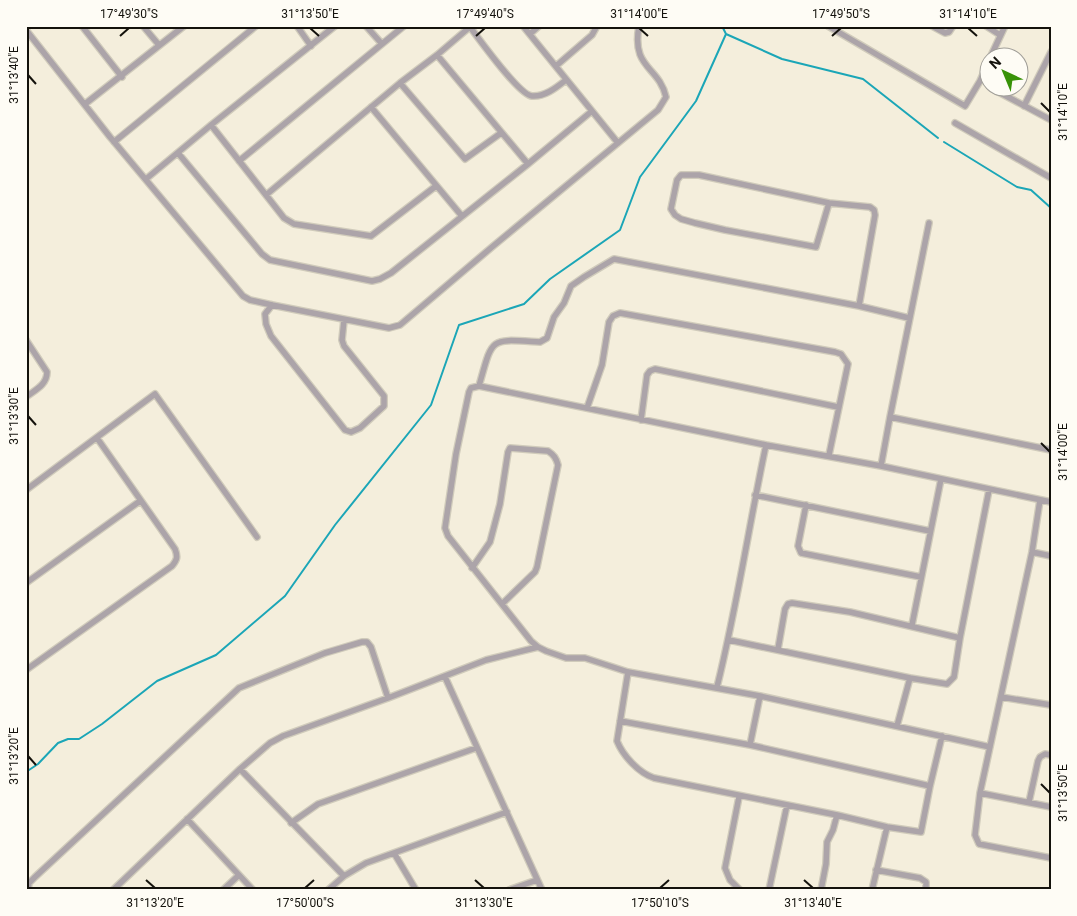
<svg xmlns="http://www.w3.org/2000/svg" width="1077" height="916" viewBox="0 0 1077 916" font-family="Roboto,sans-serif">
  <rect width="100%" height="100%" fill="#f4eedc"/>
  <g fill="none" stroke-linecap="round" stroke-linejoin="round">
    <path stroke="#1ba6b7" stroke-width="2" d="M722,26L726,34
      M726,34L782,59L863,79L938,138
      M944,142L1017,187L1031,190L1051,208
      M26,772L38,764L58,743L68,739H79L102,724L157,681L216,655L285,596L335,525L431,405L459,325L524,304L550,279L620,230L640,177L696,101L726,34"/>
    <defs>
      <path id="minor" d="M82,26L122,77
        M143,26L159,45
        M297,26L311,46
        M366,26L382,44
        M523,26L618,143
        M828,26L965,106L980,81L990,59
        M932,26L945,33L949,32L953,26
        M986,26L1000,35
        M470,27C480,40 519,95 532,96C545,97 557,87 566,80
        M26,30L110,137L243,296L250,300L272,305L389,328L400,325L492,247L658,110L666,97C659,66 631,69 639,26
        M530,34L539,26
        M437,55L528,164
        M990,58L1005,26
        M556,66L592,35L597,26
        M400,83L465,159L501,133
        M991,88L1051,120
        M85,104L184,26
        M1024,106L1051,52
        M371,107L461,215
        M955,123L1051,178
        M211,125L284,218L294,224L371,236L436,186
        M114,142L256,26
        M178,153L262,254L270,260L372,281L380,279L391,273L528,164L592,111
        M239,161L404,26
        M146,179L211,125L335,26
        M266,195L400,83L437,55L471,26
        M829,203L699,175H681L677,180L671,209L675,215L681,219L695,223L725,230L816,247L829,203L870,207L874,210L875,215L859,306
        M272,305L265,314L266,324L271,336L345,430L351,432L360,428L384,406V396L344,346L342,340L344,320
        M26,340L47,372C47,385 35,390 26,397
        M479,386C493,336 489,339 540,342L547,338L554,317L564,303L571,286L584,277L614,259L859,306L909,318
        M587,408L602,365L609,322L613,316L620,313L835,352L841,354L848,364L829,455
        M890,417L929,223
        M641,420L647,375L650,371L655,369L838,407
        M766,445L881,466
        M1051,450L890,417L881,466L1051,502
        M26,490L155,394L257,537
        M755,495L930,531
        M1040,500L1032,552L980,793L975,835L979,844L1051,858
        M806,505L798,546L801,553L921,577
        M1032,552L1051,556
        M472,568L490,542L500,504L508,452L510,448L548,451C554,455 556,458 558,465L537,567L535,572L503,603
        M26,583L140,501
        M912,625L941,479
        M960,638L989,490
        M729,640L910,678L897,726
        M778,649L785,609L788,604L792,603L850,612L960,638L954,677L947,684L910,678
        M26,670L172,566C177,560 178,557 175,549L97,438
        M628,672L617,741C623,756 639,773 654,778L837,815L887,827L921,832L930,786L942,736
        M445,677L542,890
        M717,687C737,607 749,525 766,445L479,386L471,388L469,392L456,454L445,528L448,536L531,641L538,647L546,651L566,658H585L628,672L760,696L990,747
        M1001,697L1051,705
        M620,721L750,745L930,786
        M750,745L760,696
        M240,769L344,876
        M980,793L1051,807
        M739,797L725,868L730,880L740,890
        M1029,802L1038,761L1040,757L1045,754L1051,755
        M187,819L253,890
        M291,823L318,804L476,748
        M394,853L416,890
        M876,870L920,878L926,882V890
        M28,890L29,883L35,877L239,688L325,653L362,642H367L371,647L388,698
        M113,890L240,769L270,743L283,736L388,698L486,660L538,647
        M223,890L239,875
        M328,890L344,876L366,863L507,812
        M509,890L537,880
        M769,890L787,805
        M821,890L826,864L827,842L833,830L837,815
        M872,890L887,827"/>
    </defs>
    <use href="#minor" stroke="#d0cbbb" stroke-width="8"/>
    <use href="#minor" stroke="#aca4a9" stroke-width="5.5"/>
  </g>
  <path fill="none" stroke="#14120c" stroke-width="2" d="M310,28L319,36M639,28L648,36M968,28L977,36M120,36L129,28M476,36L485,28M832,36L841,28M28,75L36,84M1041,103L1050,112M28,416L36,425M1041,443L1050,452M28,756L36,765M1041,784L1050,793M146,880L155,888M475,880L484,888M804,880L813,888M305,888L314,880M660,888L669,880"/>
  <rect width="1077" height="916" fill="none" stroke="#fefcf5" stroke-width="55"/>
  <g transform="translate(1004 72) rotate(316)"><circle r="24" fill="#fefcf5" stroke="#a09e98"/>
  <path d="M0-4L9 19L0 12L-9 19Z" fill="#389207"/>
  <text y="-8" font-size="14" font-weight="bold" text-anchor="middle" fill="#14120c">N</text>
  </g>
  <rect x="28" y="28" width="1022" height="860" fill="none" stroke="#14120c" stroke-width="2"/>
  <g font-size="12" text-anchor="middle" fill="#14120c">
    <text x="129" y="18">17°49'30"S</text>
    <text x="310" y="18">31°13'50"E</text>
    <text x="485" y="18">17°49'40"S</text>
    <text x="639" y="18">31°14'00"E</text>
    <text x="841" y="18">17°49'50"S</text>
    <text x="968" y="18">31°14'10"E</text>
    <text transform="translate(14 75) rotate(-90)" y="4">31°13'40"E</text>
    <text transform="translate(1063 112) rotate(-90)" y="4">31°14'10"E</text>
    <text transform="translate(14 416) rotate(-90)" y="4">31°13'30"E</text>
    <text transform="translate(1063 452) rotate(-90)" y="4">31°14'00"E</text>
    <text transform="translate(14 756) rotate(-90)" y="4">31°13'20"E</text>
    <text transform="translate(1063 793) rotate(-90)" y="4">31°13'50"E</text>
    <text x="155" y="907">31°13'20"E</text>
    <text x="305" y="907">17°50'00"S</text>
    <text x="484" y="907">31°13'30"E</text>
    <text x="660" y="907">17°50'10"S</text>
    <text x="813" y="907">31°13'40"E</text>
  </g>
</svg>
